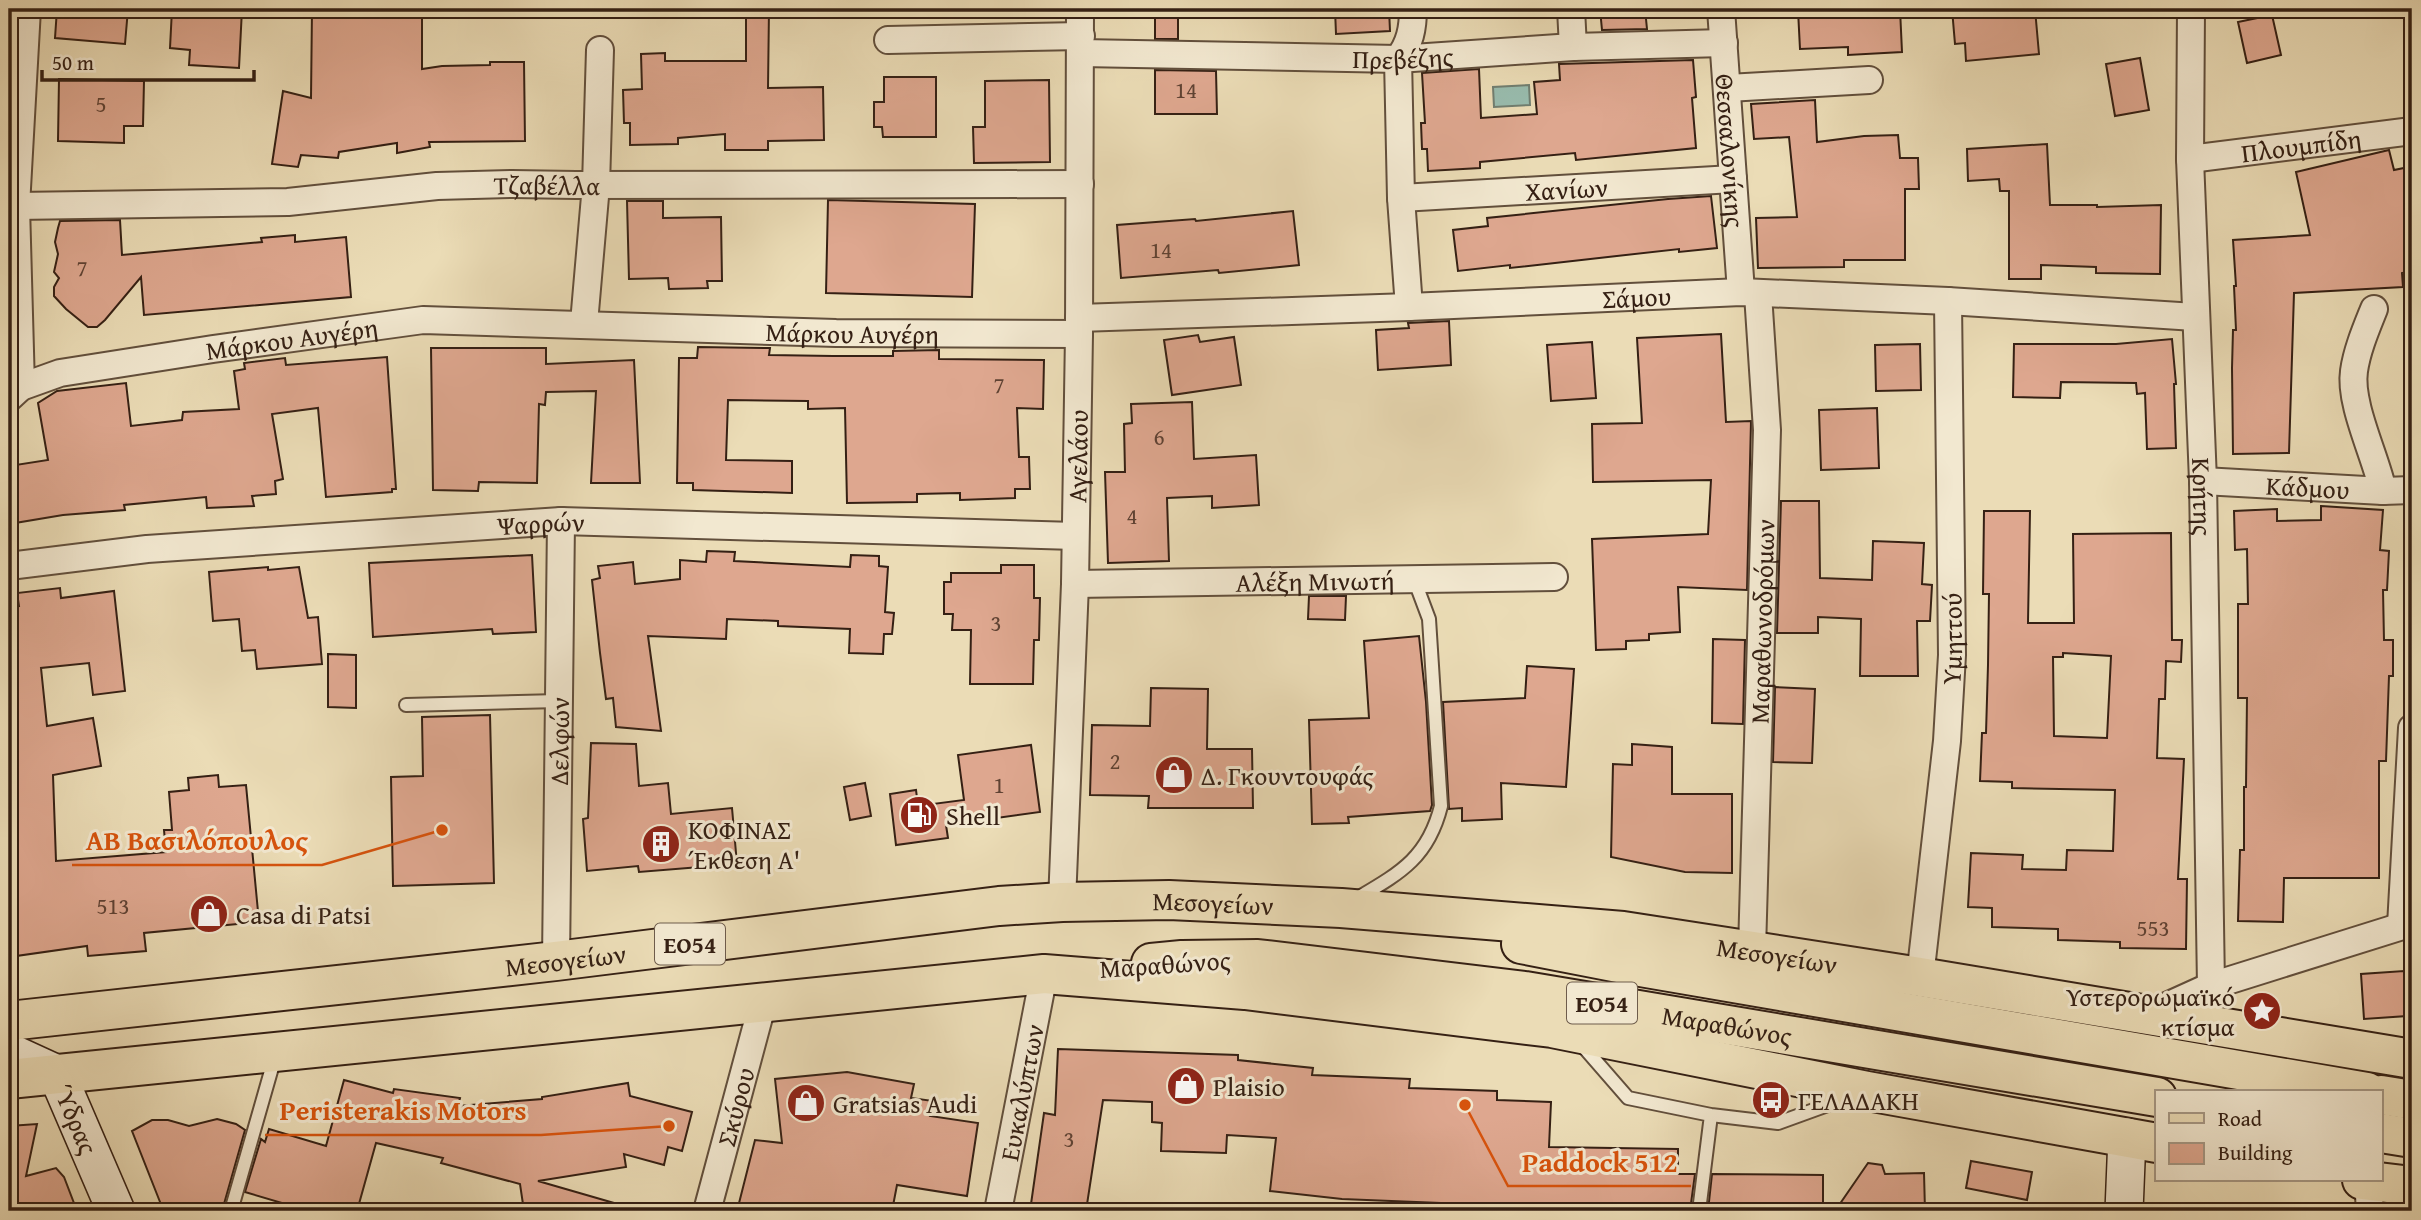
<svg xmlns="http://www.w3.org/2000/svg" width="2421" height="1220" viewBox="0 0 2421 1220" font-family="'Gentium Book Plus',serif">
  <rect width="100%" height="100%" fill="#ebdcb6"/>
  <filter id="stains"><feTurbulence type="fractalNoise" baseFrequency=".00286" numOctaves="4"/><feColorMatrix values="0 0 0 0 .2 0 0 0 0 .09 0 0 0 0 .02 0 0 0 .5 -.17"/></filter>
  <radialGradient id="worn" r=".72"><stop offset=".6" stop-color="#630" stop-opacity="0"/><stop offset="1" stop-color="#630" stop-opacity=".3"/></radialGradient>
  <path fill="#98bcae" stroke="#707e70" stroke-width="2" d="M1529,85L1530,105L1494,107L1493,87Z"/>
  <path fill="#dea78f" stroke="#352014" stroke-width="2" fill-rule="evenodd" d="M57,9H128L125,44L55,38Z
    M172,9H242L239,68L189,65L190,50L170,48Z
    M312,9H373L422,18V69L442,66L490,65V62H524L525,141L429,142L430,147L397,153V143L339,152L338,158L301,155L298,167L272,164L283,91L311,98Z
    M746,9H769L768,88L823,87L824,140L768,141V150H725V134L678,138V144L630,145V123H624L623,90L642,89L641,54L665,53V61H746Z
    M1155,9H1178V39H1155Z
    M1335,9H1389L1390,31L1336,34Z
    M1600,9H1645L1647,29L1602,30Z
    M1900,9L1902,52L1848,55V47L1800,49L1798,10Z
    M1952,9H2035L2039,54L1966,61L1965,43L1955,44Z
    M2272,15L2281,55L2247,63L2238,22Z
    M2140,58L2149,110L2115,116L2106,64Z
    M1693,60L1696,97L1692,98L1696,148L1576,160L1575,153L1480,162V168L1428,171L1427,149H1422L1421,123H1425L1422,73L1479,69L1481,118L1537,114L1534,82L1560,80L1559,64Z
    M1155,70L1216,71L1217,114H1155Z
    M884,77H936V137H883L882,127H874V102H884Z
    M59,79L144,81L143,126H124V143L58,141Z
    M1049,80L1050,162L974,163L973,127H985V81Z
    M1815,100L1817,142L1864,136L1898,135L1900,158H1918L1919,189H1905V260H1844V267L1758,268L1756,218L1797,217L1789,137L1754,139L1751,104Z
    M2047,144L2050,205H2097V207L2161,205L2160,274L2096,273V267L2041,265V279H2009V191H2000L1999,179L1968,181L1967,149Z
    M2389,150L2394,170L2404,168L2412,204V271L2402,273L2403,287L2294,293L2289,453L2233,454L2232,368L2233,330H2236L2234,286H2236L2233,240L2310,235L2296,172Z
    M1711,196L1717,248L1679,252V249L1510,268V265L1458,271L1453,230L1488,226L1487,218L1668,199Z
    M828,200L975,204L972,297L826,293Z
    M627,201H663V218L721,217L722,281H707L708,288L669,289L668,278L629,279Z
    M1293,211L1299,265L1219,273L1218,270L1121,278L1117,225L1195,219L1196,221Z
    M120,220L122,255L262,242L261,238L295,235V242L346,237L351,297L144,315L141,277L105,320L97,327H88L66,309L54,296V287L59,278L54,272L58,254L55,242L58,228L60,221Z
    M1449,321L1451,365L1378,370L1376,330L1409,328L1408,323Z
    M1721,334L1726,422L1751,421L1747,590L1678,587L1680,632L1649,634V640L1626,641V649L1596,650L1592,539L1708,534L1711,480L1593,482L1592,424L1642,423L1637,338Z
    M1198,335L1200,342L1234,337L1241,385L1172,395L1164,340Z
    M2172,339L2176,384H2174L2176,448L2147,449L2145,393L2137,394L2136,383L2061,382L2060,398L2013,397L2014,344H2116Z
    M1592,342L1596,398L1551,401L1547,345Z
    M1920,344L1921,390L1876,391L1875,345Z
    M698,347L770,348L769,355L833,356H893V351L939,350V359L1044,360L1043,409L1017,408L1019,457H1029L1030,489H1015V498L960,500V493L917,494V502L847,503L845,408L808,409V401L728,400L726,460L792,461V493L693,490V483H677L679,358H697Z
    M431,348H546V364L634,360L640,483H591L596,391L546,392L545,405L539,404L537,483L479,482L478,491L433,490Z
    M387,357L396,489H392V492L326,497L318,408L272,414L283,479L275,481L276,494L252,496L254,506L207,508L206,497L124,505L125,510L63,515L9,524V466L48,460L38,403L57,391L126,383L131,426L182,420L183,412L239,409L234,371L245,369L244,363L285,358L286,365Z
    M1192,402L1194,459L1256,455L1259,505L1212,508V496L1167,498L1169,561L1108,563L1105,472H1125L1124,424L1132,423L1131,404Z
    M1877,408L1879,468L1821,470L1819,410Z
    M1781,501H1819L1820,578L1872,580L1873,541L1924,543L1922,584L1932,585L1930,621H1917L1918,676H1860L1861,619L1818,617V633H1777Z
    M2321,506L2383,510L2380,550L2389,551L2387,590H2383L2384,640H2393V676H2389L2386,761H2379V878H2284L2283,922L2238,921L2240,850H2244V787H2246L2247,698H2238V604H2248L2247,549L2235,550L2234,511L2277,509V521L2321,520Z
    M1984,511H2030L2028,623H2074L2073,534L2171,533L2172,640H2182L2181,662L2166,661L2165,699H2159L2157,758L2184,759L2178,879H2187L2186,949L2120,948V942L2058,940V929L1992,927V908L1968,907L1971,853L2023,855L2022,869L2066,870L2067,850L2113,851L2115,790L2012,788V782L1980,781L1982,733H1986L1988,665L1989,594H1983ZM2063,653L2111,656L2107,738L2054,736L2053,657H2063Z
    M707,551L735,552L734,561L850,567L851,555L879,556V566L888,567L885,612L894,613L892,634H884L883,654L849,653L850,629L778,626V621L727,619L726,639L648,636L661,731L616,727L613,698L606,699L600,653L592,580L600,578L598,566L633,562L635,584L680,579V560L706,562Z
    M532,555L536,632L493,634L492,629L373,637L369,563Z
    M1001,565H1034V598H1040L1039,640H1034L1033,684H970L971,630H952L953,614H944V582H951V573H1001Z
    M268,567V570L299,567L308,618L318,617L322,664L257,669L255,650L242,651L239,619L213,621L209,572Z
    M60,588L61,598L114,591L125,691L93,695L89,663L41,668L47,726L93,718L101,766L53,775L56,861L166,852L164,830H172L169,792L189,790L188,778L218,775L219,787L246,785L259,922L144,933L146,951L88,956L87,946L9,957V607L19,606L17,593Z
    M1309,596H1346L1345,620L1308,619Z
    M1419,636L1426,702L1432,805L1430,811L1348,817L1349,823L1312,824L1309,720L1369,718L1364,641Z
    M1713,639L1745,640L1743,724L1712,723Z
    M328,654L356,655V708L328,707Z
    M1527,666L1574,669L1566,787L1501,783L1502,819L1462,821V808L1449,809L1443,702L1525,698Z
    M1775,687L1815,689L1812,763L1773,762Z
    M1151,688L1208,689L1207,749H1252L1253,808H1148L1149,796L1090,795L1092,725L1150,726Z
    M490,715L494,883L393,886L391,777L423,776L422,717Z
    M591,743L636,744L639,786L668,783L671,814L732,808L737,864L639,872L638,866L587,871L583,819L588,818Z
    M1632,744L1672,747V794H1732V873L1685,872L1611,857L1613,764L1632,765Z
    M1031,745L1040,812L946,825L948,838L896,845L890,794L916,790L918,806L964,800L958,755Z
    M865,783L871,816L850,820L844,787Z
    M2404,971L2407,1016L2364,1019L2361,974Z
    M1058,1049L1238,1055V1060L1313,1068L1312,1075L1410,1079L1409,1088L1497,1091V1100L1551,1102L1549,1147L1678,1149V1174H1695L1690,1211H1440V1203L1342,1199L1270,1191L1276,1138L1227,1135L1226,1153L1161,1151L1162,1123L1152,1122V1102L1103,1100L1086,1211H1030L1044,1113L1055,1115Z
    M847,1072L914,1084L911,1098L933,1101L930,1116L978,1123L967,1196L897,1185L892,1211H737L755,1140L782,1143L775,1079Z
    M344,1080L393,1093L394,1089L460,1098L458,1106L542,1099V1097L628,1083L630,1096L692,1112L682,1151L668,1147L664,1165L624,1154L626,1167L538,1181L621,1205L620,1211H524L520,1184L441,1163L443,1158L376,1143L357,1211H309L245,1192L261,1139L265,1142L269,1129L326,1146Z
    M217,1119L236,1124L245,1130L222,1211H179L162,1207L132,1131L152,1120H168L189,1126Z
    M37,1124L26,1176L56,1168L64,1177L77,1211H9V1126Z
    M1971,1161L2032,1172L2027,1200L1966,1188Z
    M1868,1163L1882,1165L1885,1174L1924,1173L1925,1211H1835Z
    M1712,1174L1823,1175V1211H1708Z"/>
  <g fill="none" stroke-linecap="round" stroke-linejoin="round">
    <defs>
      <path id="lane" d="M406,705L559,701
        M1356,899C1400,873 1428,858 1441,806L1429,619L1414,579
        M1581,1044L1628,1098L1711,1115L1778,1123L1847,1098
        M231,1211L275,1057
        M1699,1211L1711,1115"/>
      <g id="street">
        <path d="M1571,9L1573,47"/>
        <path id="s1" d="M1721,9L1741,292"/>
        <path id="s2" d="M2191,9L2190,159L2203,481L2211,986"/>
        <path d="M888,40L1081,36"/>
        <path id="s3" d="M1081,53L1398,59L1573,47L1724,43"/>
        <path d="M1728,88L1869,80"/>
        <path id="s4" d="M2190,159L2412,131"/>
        <path id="s5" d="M1401,198L1733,179"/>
        <path id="s6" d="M16,206L288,202L437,186L512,184L576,185L1080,184"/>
        <path d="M1409,307L1401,198L1398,59C1410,44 1413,28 1413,9"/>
        <path d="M2374,309C2366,329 2357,350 2354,371C2349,404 2376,457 2383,491"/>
        <path id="s7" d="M1079,318L1409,307L1741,292L1948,301L2195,317"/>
        <path d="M584,323L596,185L600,50"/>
        <path d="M21,387L16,206L27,9"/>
        <path id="s8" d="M9,398L21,387L60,373L213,349L423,320L836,333L1079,334"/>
        <path id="s9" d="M2203,481L2383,491L2412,490"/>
        <path id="s10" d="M9,566L147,549L561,521L1075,536"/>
        <path id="s11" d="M1075,584L1554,577"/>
        <path id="s12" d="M1062,902L1075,584L1079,334L1080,9"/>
        <path d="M2401,926L2412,728"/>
        <path id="s13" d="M1752,950L1767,430L1758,294"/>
        <path id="s14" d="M556,961L561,521"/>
        <path id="s15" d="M1920,977L1947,741L1952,655L1948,301"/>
        <path d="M2147,1015L2211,986L2412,923"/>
        <path d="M2368,1181L2370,1211"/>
        <path id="s16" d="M707,1211L763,1002"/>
        <path id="s17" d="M998,1211L1044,974"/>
      </g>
      <g id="secondary">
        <path id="s18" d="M9,1052L57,1074L116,1211"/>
        <path d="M2124,1211L2127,1137"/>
      </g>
      <g id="primary">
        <path d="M1521,944L1629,965L2367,1092"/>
        <path id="s19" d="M1151,963L1182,960L1258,959L1525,991L2157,1097"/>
        <path id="s20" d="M9,1021L556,961L999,906L1062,902L1169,900L1341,908L1623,931L1920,977L2412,1059"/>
        <path d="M9,1079L1044,974L1245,990L1552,1028L1867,1091L2157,1143"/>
        <path d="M2381,1095L2412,1100"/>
        <path d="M2381,1133L2412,1138"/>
        <path d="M2362,1180L2412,1186"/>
      </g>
    </defs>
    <use href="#lane" stroke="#624f3c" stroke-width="16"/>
    <use href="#street" stroke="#624f3c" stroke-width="30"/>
    <use href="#secondary" stroke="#352014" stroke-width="40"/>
    <use href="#primary" stroke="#352014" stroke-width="42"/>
    <use href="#lane" stroke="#f2e8d0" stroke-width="12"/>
    <use href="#street" stroke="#f2e8d0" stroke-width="26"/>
    <use href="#secondary" stroke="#f2e8d0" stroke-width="37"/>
    <use href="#primary" stroke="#ebdcb6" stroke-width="38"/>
  </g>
  <defs>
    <symbol id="shop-disc" viewBox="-11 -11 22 22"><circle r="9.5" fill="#8f2418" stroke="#f2e8d0"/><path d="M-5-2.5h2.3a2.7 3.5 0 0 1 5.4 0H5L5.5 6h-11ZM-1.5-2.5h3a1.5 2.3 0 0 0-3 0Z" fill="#fff"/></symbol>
    <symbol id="fuel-disc" viewBox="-11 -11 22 22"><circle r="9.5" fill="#8f2418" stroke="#f2e8d0"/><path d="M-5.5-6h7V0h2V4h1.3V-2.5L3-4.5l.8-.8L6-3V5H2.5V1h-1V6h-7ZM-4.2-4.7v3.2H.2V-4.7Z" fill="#fff"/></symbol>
    <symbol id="building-disc" viewBox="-11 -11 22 22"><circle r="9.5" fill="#8f2418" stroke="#f2e8d0"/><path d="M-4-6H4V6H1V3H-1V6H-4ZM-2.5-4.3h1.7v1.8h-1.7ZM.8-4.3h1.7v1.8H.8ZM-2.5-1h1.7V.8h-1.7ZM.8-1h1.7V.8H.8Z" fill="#fff"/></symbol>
    <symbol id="sight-disc" viewBox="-11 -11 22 22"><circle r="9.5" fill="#8f2418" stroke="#f2e8d0"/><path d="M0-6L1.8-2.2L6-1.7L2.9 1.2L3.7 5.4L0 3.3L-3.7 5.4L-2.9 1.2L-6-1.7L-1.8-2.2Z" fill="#fff"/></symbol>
    <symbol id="bus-disc" viewBox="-11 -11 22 22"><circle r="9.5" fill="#8f2418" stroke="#f2e8d0"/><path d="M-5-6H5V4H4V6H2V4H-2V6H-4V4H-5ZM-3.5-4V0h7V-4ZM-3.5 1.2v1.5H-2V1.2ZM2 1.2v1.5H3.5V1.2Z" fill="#fff"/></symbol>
  </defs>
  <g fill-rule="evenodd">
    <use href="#shop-disc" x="1152" y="753" width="44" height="44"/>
    <use href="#fuel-disc" x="897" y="793" width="44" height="44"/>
    <use href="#building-disc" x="639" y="822" width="44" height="44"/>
    <use href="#shop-disc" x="187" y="892" width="44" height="44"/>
    <use href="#sight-disc" x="2240" y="989" width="44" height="44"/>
    <use href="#shop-disc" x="1164" y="1064" width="44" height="44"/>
    <use href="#bus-disc" x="1749" y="1078" width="44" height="44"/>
    <use href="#shop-disc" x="784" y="1081" width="44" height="44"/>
  </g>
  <g text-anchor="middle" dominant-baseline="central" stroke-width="6" stroke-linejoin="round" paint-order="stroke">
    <g font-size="23" fill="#5f4233">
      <text x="1186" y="89">14</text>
      <text x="101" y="103">5</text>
      <text x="1161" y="249">14</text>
      <text x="82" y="267">7</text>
      <text x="999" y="384">7</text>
      <text x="1159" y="436">6</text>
      <text x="1132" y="515">4</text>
      <text x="996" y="622">3</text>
      <text x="1115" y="760">2</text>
      <text x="999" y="784">1</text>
      <text x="113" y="905">513</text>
      <text x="2153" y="927">553</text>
      <text x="1069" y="1138">3</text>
    </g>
    <g fill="#f2e8d0" stroke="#6e5c4c" stroke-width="2">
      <rect x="655" y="923.5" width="70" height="41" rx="5"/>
      <rect x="1567" y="982.5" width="70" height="41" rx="5"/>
    </g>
    <g font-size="24" font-weight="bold" fill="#352014">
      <text x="690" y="944">ΕΟ54</text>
      <text x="1602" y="1003">ΕΟ54</text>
    </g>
    <g font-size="26" fill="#352014" stroke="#f2e8d0">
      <text stroke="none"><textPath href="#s3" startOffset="322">Πρεβέζης</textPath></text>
      <text stroke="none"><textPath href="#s4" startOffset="112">Πλουμπίδη</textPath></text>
      <text stroke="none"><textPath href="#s1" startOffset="142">Θεσσαλονίκης</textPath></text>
      <text stroke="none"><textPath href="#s6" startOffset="532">Τζαβέλλα</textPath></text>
      <text stroke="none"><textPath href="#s5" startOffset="166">Χανίων</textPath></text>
      <text stroke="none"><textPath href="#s7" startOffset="558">Σάμου</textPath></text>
      <text stroke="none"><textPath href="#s8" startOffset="854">Μάρκου Αυγέρη</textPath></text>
      <text stroke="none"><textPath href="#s8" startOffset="292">Μάρκου Αυγέρη</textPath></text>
      <text stroke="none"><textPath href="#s12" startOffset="446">Αγελάου</textPath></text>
      <text stroke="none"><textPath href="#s9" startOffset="105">Κάδμου</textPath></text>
      <text stroke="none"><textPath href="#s2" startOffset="488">Κρήτης</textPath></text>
      <text stroke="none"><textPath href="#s10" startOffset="534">Ψαρρών</textPath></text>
      <text stroke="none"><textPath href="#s11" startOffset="240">Αλέξη Μινωτή</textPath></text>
      <text stroke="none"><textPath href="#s13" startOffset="329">Μαραθωνοδρόμων</textPath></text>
      <text stroke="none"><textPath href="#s15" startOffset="340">Υμηττού</textPath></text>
      <text stroke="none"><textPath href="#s14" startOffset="220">Δελφών</textPath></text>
      <text stroke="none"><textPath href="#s20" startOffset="1211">Μεσογείων</textPath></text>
      <text stroke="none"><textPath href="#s20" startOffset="1778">Μεσογείων</textPath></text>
      <text stroke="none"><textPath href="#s20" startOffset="560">Μεσογείων</textPath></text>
      <text transform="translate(1165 964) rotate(-4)">Μαραθώνος</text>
      <text stroke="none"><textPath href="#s19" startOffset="581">Μαραθώνος</textPath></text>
      <text stroke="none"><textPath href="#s17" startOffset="121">Ευκαλύπτων</textPath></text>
      <text stroke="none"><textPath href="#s16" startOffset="108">Σκύρου</textPath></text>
      <text stroke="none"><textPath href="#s18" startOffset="102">Ύδρας</textPath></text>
    </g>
    <g font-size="26" fill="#352014" stroke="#f2e8d0" text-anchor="start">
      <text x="1201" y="775">Δ. Γκουντουφάς</text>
      <text x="946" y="815">Shell</text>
      <text x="688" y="829">ΚΟΦΙΝΑΣ<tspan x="688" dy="30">Έκθεση Α'</tspan></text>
      <text x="236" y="914">Casa di Patsi</text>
      <text x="2235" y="996" text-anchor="end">Υστερορωμαϊκό<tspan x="2235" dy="30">κτίσμα</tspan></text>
      <text x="1213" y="1086">Plaisio</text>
      <text x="1798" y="1100">ΓΕΛΑΔΑΚΗ</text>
      <text x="833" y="1103">Gratsias Audi</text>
    </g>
  </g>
  <path fill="none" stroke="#d6530d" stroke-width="2.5" d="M442 830L322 865H72M669 1126L541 1135H265M1465 1105L1508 1186H1691"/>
  <g fill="#d6530d" stroke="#f2e8d0" stroke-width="2.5">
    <circle cx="442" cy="830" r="7"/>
    <circle cx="669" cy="1126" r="7"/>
    <circle cx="1465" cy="1105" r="7"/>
  </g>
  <g font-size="28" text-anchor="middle" font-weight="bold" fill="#d6530d" stroke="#f2e8d0" stroke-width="6" stroke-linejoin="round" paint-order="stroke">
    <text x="197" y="850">ΑΒ Βασιλόπουλος</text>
    <text x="403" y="1120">Peristerakis Motors</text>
    <text x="1600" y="1172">Paddock 512</text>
  </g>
  <rect width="2421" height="1220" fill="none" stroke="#ebdcb6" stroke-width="35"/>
  <rect x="10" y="10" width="2400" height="1199" fill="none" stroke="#352014" stroke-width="3.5"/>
  <rect x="18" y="18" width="2386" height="1185" fill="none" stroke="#352014" stroke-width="2"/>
  <rect x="2155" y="1090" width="228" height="91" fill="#f2e8d0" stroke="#a69885" stroke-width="2"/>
  <rect x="2169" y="1113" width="35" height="10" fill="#ebdcb6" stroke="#a69885" stroke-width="2"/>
  <text x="2218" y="1126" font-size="21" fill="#352014">Road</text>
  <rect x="2169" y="1143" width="35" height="21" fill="#dea78f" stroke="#a69885" stroke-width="2"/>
  <text x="2218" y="1160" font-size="21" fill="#352014">Building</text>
  <path d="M42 70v10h212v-10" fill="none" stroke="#352014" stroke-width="3.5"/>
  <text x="52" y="70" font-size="21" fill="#352014" stroke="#f2e8d0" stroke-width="5" paint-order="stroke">50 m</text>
  <rect width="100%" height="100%" filter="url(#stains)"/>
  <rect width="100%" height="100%" fill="url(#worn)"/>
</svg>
